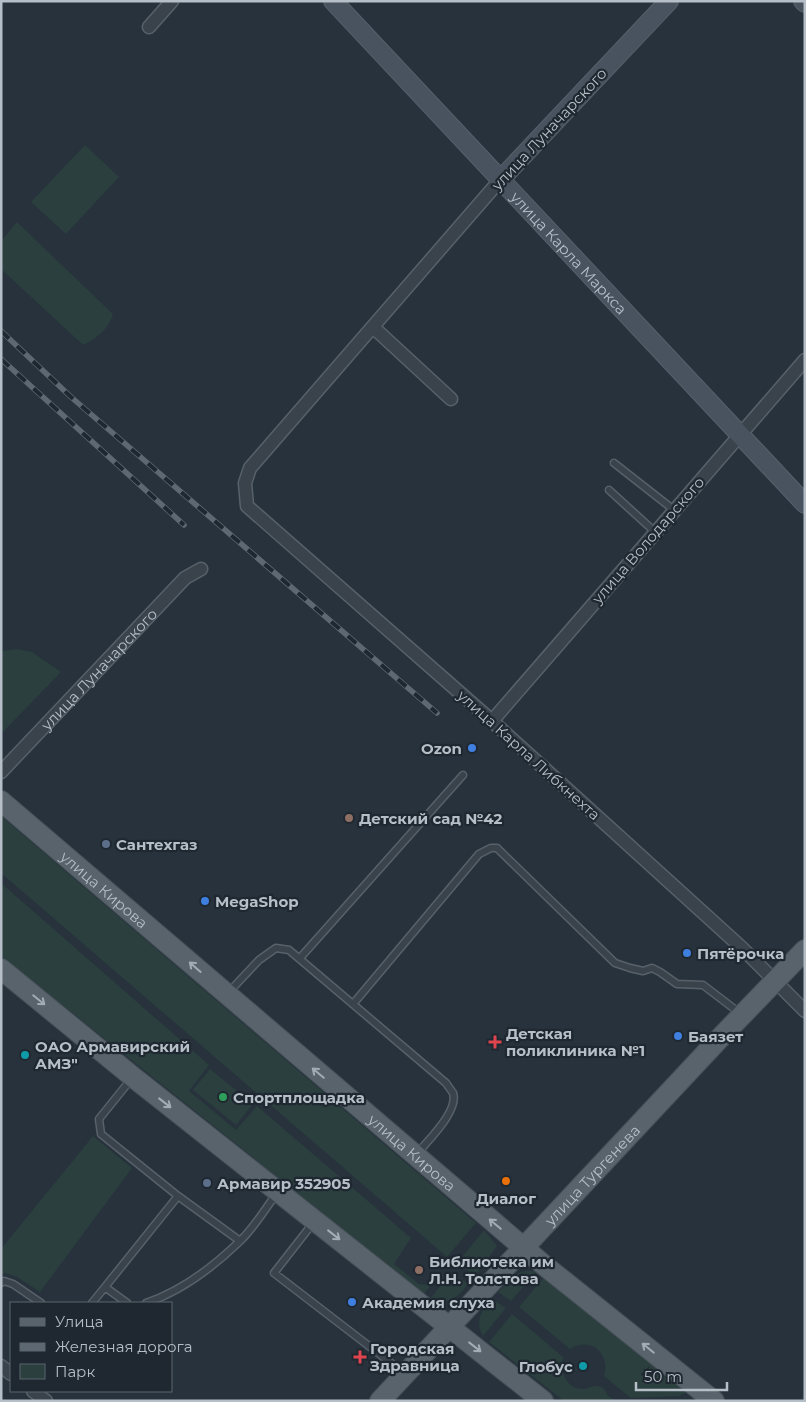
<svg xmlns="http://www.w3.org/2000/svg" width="806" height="1402" viewBox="0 0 806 1402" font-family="Montserrat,sans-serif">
  <rect width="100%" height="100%" fill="#27323c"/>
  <path fill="#2a3f3e" d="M85,145L119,177L66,234L31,202Z
    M17,222L113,314C109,329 96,339 83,345L1,269V241Z
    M17,649L32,652L61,672L1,734V651Z
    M1,816L476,1223L447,1257L1,873Z
    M1,883L209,1065L189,1091L236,1130L257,1106L411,1238L394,1264L419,1284L431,1285L424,1294L1,956Z
    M210,1069L253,1104L236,1125L193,1090Z
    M93,1136L132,1168L40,1292L17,1277L6,1273L1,1275V1249Z
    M484,1230L497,1246L475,1276L457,1263Z
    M525,1271H537L511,1301L498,1292L516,1274Z
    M451,1272L468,1284C456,1299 450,1304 430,1299Z
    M544,1277L688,1392L679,1396L631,1398L604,1376C611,1353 590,1336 570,1349L519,1307Z
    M492,1299L506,1308L483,1336C474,1321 482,1310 492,1299Z
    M512,1314L563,1357C560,1373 567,1390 585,1389C589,1388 593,1385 597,1386C603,1386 606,1391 608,1396L617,1401H564L489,1342Z"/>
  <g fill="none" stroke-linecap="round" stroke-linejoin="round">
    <defs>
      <path id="lane" d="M614,463L674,510
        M609,490L655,532
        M300,958L463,775
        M229,992L259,960L276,948L289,950L446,1083C448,1086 451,1090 453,1093C459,1111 428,1140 418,1153
        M353,1004L479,854L491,848H497L615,963L630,968L643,971L652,968L660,972L677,984L703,985L741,1014
        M132,1078L99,1119L101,1134L178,1196
        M313,1223L274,1273L404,1373
        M1,1283L4,1281L13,1284L41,1303
        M105,1287L178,1196L240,1241
        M92,1303L105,1287L127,1303
        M146,1303C182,1291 212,1268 239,1242C254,1228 265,1209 277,1193"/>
      <g id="street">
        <path d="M149,27L172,1"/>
        <path d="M501,179L250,468L245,483L247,506L492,721L742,948L805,1011"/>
        <path d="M373,327L451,399"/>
        <path d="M492,721L805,360"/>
        <path id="s1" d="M1,772L185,578L201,569"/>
        <path d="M1,1366L11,1374"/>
        <path d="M33,1391L46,1401"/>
      </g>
      <g id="secondary">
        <path id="s2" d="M333,1L805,504"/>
        <path d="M803,1L805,3"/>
        <path d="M501,179L669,1"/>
      </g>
      <g id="primary">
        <path id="s3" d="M1,801L545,1266L714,1401"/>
        <path d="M1,969L133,1077L543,1401"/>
        <path id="s4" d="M380,1401L720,1038L805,950"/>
      </g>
    </defs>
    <use href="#lane" stroke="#58616a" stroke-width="9"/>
    <use href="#street" stroke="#58616a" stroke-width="15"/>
    <use href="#secondary" stroke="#58616a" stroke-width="20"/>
    <use href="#primary" stroke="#464f58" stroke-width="22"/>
    <use href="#lane" stroke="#3a434c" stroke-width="6"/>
    <use href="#street" stroke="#3a434c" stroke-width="12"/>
    <use href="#secondary" stroke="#49535f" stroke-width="18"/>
    <use href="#primary" stroke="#59636c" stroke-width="20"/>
    <defs>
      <path id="rail" d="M1,331L71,397L437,713
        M1,359L184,525"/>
    </defs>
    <use href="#rail" stroke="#5d6873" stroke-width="5.5"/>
    <use href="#rail" stroke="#1f2831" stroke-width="4" stroke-dasharray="11" stroke-linecap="butt"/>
  </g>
  <defs><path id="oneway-shaft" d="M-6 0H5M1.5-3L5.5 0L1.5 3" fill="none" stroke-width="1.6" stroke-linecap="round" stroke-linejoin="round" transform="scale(1.25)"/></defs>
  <g stroke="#a3acb5">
    <use href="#oneway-shaft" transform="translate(195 967) rotate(-139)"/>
    <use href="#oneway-shaft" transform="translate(39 1000) rotate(39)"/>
    <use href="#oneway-shaft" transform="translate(318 1073) rotate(-140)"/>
    <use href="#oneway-shaft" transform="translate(165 1103) rotate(38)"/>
    <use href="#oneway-shaft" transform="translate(495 1224) rotate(-140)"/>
    <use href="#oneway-shaft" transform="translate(334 1235) rotate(38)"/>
    <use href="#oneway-shaft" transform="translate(475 1347) rotate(38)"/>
    <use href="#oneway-shaft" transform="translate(648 1348) rotate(-141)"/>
  </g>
  <g fill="#3f7fe0" stroke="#1f2831" stroke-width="2">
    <circle cx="472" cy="748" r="5"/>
    <circle cx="205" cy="901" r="5"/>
    <circle cx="687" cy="953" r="5"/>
    <circle cx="678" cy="1036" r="5"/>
    <circle cx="352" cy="1302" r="5"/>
  </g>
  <g fill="#8d6e63" stroke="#1f2831" stroke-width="2">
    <circle cx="349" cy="818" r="5"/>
    <circle cx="419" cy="1270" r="5"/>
  </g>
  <g fill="#5c6f8a" stroke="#1f2831" stroke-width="2">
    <circle cx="106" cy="844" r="5"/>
    <circle cx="207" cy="1183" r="5"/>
  </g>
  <g fill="#e0444e" stroke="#1f2831" stroke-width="2">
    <path d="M492.5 1034.5h5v5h5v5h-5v5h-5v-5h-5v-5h5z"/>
    <path d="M357.5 1349.5h5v5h5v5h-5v5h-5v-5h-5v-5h5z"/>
  </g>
  <g fill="#0f9aa8" stroke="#1f2831" stroke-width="2">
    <circle cx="25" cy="1055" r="5"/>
    <circle cx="583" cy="1366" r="5"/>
  </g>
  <circle fill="#2e9e5b" stroke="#1f2831" stroke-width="2" cx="223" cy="1097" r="5"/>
  <circle fill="#e8710a" stroke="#1f2831" stroke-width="2" cx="506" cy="1181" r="5"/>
  <g text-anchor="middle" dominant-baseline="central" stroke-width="4.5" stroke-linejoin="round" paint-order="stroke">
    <g font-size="15" fill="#b6bec7" stroke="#1f2831">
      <text transform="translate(549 129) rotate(-47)">улица Луначарского</text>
      <text stroke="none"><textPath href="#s2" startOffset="345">улица Карла Маркса</textPath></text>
      <text transform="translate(648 540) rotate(-49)">улица Володарского</text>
      <text stroke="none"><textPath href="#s1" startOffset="142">улица Луначарского</textPath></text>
      <text transform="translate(529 755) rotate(42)">улица Карла Либкнехта</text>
      <text stroke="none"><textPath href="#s3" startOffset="136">улица Кирова</textPath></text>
      <text stroke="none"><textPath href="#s3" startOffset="541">улица Кирова</textPath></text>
      <text stroke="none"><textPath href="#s4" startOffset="310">улица Тургенева</textPath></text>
    </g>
    <g font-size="15" font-weight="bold" fill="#b6bec7" stroke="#1f2831" text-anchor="start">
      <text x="462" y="748" text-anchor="end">Ozon</text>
      <text x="359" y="818">Детский сад №42</text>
      <text x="116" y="844">Сантехгаз</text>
      <text x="215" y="901">MegaShop</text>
      <text x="697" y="953">Пятёрочка</text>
      <text x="506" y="1033">Детская<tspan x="506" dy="17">поликлиника №1</tspan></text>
      <text x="688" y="1036">Баязет</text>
      <text x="35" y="1046">ОАО Армавирский<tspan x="35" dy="17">АМЗ"</tspan></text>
      <text x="233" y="1097">Спортплощадка</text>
      <text x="217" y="1183">Армавир 352905</text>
      <text x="506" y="1198" text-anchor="middle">Диалог</text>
      <text x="429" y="1261">Библиотека им<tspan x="429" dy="17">Л.Н. Толстова</tspan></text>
      <text x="362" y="1302">Академия слуха</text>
      <text x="370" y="1348">Городская<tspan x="370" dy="17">Здравница</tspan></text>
      <text x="573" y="1366" text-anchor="end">Глобус</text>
    </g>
  </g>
  <rect width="806" height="1402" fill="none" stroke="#b6bec7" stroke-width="5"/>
  <rect x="10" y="1302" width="162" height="90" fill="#1f2831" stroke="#5b646d"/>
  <rect x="20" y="1318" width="25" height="8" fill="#59636c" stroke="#5b646d"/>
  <text x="55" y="1327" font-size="15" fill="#b6bec7">Улица</text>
  <rect x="20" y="1343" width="25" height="8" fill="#5d6873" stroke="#5b646d"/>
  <text x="55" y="1352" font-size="15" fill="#b6bec7">Железная дорога</text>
  <rect x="20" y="1364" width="25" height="15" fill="#2a3f3e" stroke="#5b646d"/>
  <text x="55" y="1377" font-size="15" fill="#b6bec7">Парк</text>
  <path d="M636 1382v8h91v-8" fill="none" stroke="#b6bec7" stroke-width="2.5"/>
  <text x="644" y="1382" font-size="15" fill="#b6bec7" stroke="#1f2831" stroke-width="4" paint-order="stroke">50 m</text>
</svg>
